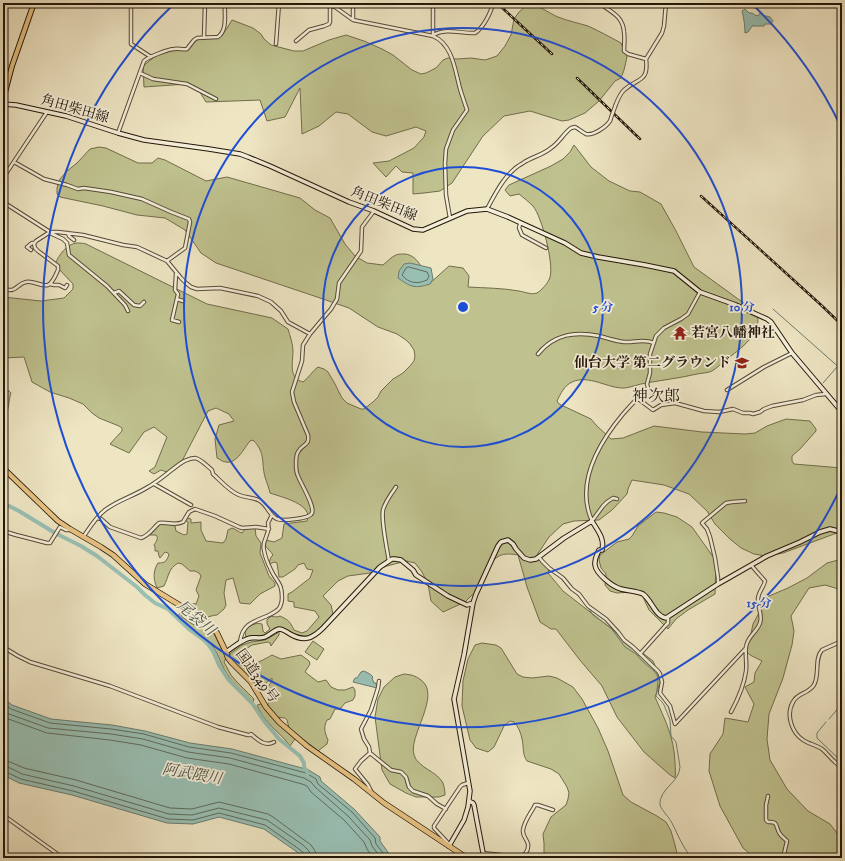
<svg xmlns="http://www.w3.org/2000/svg" width="845" height="861" viewBox="0 0 845 861" font-family="'IM FELL DW Pica','Noto Serif JP',serif">
  <rect width="100%" height="100%" fill="#eee5c3"/>
  <filter id="stains"><feTurbulence type="fractalNoise" baseFrequency=".005" numOctaves="4"/><feColorMatrix values="0 0 0 0 .2 0 0 0 0 .09 0 0 0 0 .02 0 0 0 .5 -.17"/></filter>
  <radialGradient id="worn" r=".72"><stop offset=".6" stop-color="#630" stop-opacity="0"/><stop offset="1" stop-color="#630" stop-opacity=".3"/></radialGradient>
  <path fill="#bfc28f" stroke="#716c4c" d="M527,5C539,4 548,13 558,17C568,21 578,23 588,26C599,31 610,37 621,43L627,57L624,70L621,78L615,81L599,101L585,113L569,120L562,121L530,111L504,116L483,136L452,183L440,191L424,193L413,194V173L402,172L396,166L386,177L373,163L389,161L414,148L424,137L426,131L416,127L386,136L372,132L348,114L336,112L319,126L302,134L300,88L285,117L267,121L260,100L206,102L198,89L187,84L144,87L143,66L158,54L189,47L201,37L222,36L232,20L253,28L261,34L264,39L271,45L294,51H303L329,40L346,35L364,41L382,49L393,55L412,70L421,74L426,73L436,68L443,60L448,58L457,59L471,58L485,60L497,56L505,46L511,35L514,19L519,12Z
    M574,145L591,167L609,181L630,191L640,192L661,204L676,231L694,267L756,312C765,332 740,349 726,360C722,363 717,368 712,371C708,373 702,373 697,374C680,378 663,380 646,383C639,384 632,387 625,388C608,389 589,374 572,382C564,386 561,393 557,401L559,404L591,419L596,425L611,439L623,438L654,426L702,432L745,434L755,433L767,426L786,419L810,421L816,429V431L800,449L792,456V461L794,464L842,468V532L834,534L783,553L766,556L754,554L741,548L730,539L715,524L707,511L689,494L664,485L632,480L628,489L627,494L612,510L599,520L574,521L563,524L549,537L537,555L549,568L548,573L563,591L653,661L661,680L655,697C665,720 674,737 675,762C675,768 676,773 675,778L670,775L644,752L617,717L602,686L579,659L556,629H551L540,622L527,587L518,555C512,554 505,553 499,556C486,563 481,582 476,594L472,595L465,602L443,612L431,601L428,584L422,572L415,563L406,561L387,566L370,573L348,576L338,581L323,596L331,605L333,614C313,641 308,640 278,628L273,630L265,635L249,637H246L245,632C248,626 255,622 262,624L263,631L265,633L270,629L267,624V620C272,613 274,619 280,616C289,620 290,622 294,630L302,633L307,631L319,617L315,611L294,607V602L288,601V594L292,592L310,578L313,570L307,569L304,563L298,565L295,569L283,577H279L277,563L274,562L270,564L269,563L271,557L273,555C271,551 267,549 265,545L266,540L274,542L282,538L284,524L307,521C314,504 281,497 270,493C269,488 267,483 265,477C261,462 266,453 253,440L250,441C244,448 237,464 226,462C222,462 220,459 217,458L215,439L219,425L234,421L229,414L216,408L208,411L182,461L167,472L161,470L154,474L149,471L155,467L167,437L154,427L144,432L129,453L110,444L122,431V428L119,426L99,418L92,413L83,404L69,398L50,392L32,382L24,357L5,358L3,360V297L41,301L64,298L73,289V284L58,268L55,264C59,255 66,245 76,243C79,243 83,243 86,244L207,304L272,318L288,329C290,336 293,344 293,351C293,363 288,378 303,382C309,378 312,371 318,367L324,369L328,372L335,384L342,398L347,403L361,409H364L373,402L378,397L381,391L393,379L403,373L410,366L414,361L415,356L414,350L410,344L406,340L397,334L378,327L349,308L323,299L216,263L201,253L185,230L165,218L137,215L103,206L60,197L57,194V188L60,179L67,171L77,163L90,149L99,147L106,148L138,163H152L158,158L165,160L206,181L227,177L300,198L315,210L330,218L345,244L355,256L367,263L383,265C387,262 391,257 396,255C398,254 402,254 405,254C420,256 424,273 428,285L449,266L463,268L469,276L468,287C485,288 502,288 519,291C525,292 531,295 537,293C542,290 549,282 550,277C554,264 542,217 533,206C529,202 524,198 519,194L510,196L505,190L509,185L551,166L563,159L570,152Z
    M3,385L11,393C8,401 10,411 3,417Z
    M656,512L664,513L677,517L692,527L716,561L715,594L688,610L676,619L668,629L649,610L643,597L640,594L632,592L617,593L610,591L605,585L606,574L601,568L599,560L600,555L617,542L629,539L632,536L638,526Z
    M186,518L191,519V523L201,522V530L206,541L223,543L226,539L228,530L232,528C236,529 238,532 242,533L246,528H255L256,536L261,543L260,553L269,576L275,583V586L260,594L250,604L240,603L233,578L226,580L224,593L226,605L224,609L217,615C212,615 208,618 204,617C199,617 191,610 186,607L190,603L196,604L199,596L196,590L201,576L199,573L195,571H190L182,564L178,563C168,569 169,576 164,586L157,588C153,579 153,571 158,563C166,563 166,561 169,555L168,553L165,552L160,558L159,556L158,551H155V547L154,545C156,542 159,538 156,535H150C161,524 158,521 175,526L176,531L184,535L187,534L188,522L186,521Z
    M842,559V590L825,585L809,588L791,616L794,631L792,645L783,678L769,714L767,739L770,760L787,789L808,811L830,824L837,833L842,842V858H755L743,848L720,806L709,771L710,754L723,734L725,718L748,722L754,704L745,687L754,682L755,673L762,661L750,655L744,649L750,638L753,624L761,609L769,596L788,588L807,578L827,563Z
    M181,612L182,617L194,625L197,620L209,626L215,636L226,658L224,662L231,675L237,682L254,699L253,702C244,694 229,680 224,669C220,661 218,654 213,647C207,638 199,635 191,629C186,625 182,620 178,616Z
    M279,632V635L271,646L270,643L268,642L252,645L240,653L239,657C242,659 244,662 247,664C253,666 267,658 272,655L281,659L301,655L309,661L310,664L305,672L318,682L326,680L331,687L338,690H345L353,687L355,690V696L353,700L345,703L340,709H335L330,719L327,720C323,728 325,733 328,740L327,744L318,751L289,728L287,720L285,718L276,717C274,715 270,712 268,709C265,703 274,700 271,693C270,691 268,690 267,688L272,681V678L259,689L246,674L232,660L230,657V654L242,645L251,642L265,640Z
    M313,641L324,649L317,660L305,652Z
    M482,643L496,645L501,648L517,674L523,677L532,678L549,676L557,678L573,687L582,699L598,728L608,751L623,795L631,802L657,816L666,822L671,831L675,845L678,858H544V843L543,834L551,817L566,805L568,799L569,793L567,787L559,774L551,769L527,761C522,754 524,747 522,739C521,733 518,726 514,722L510,721L504,726L494,747L488,752L476,748L470,740L462,706L463,681L468,659L475,645Z
    M404,674C412,675 414,675 421,680C442,695 408,736 414,755C418,768 437,771 443,783C444,786 445,791 445,795L439,797H416L406,793L390,784L382,770L375,717L378,699L384,687L395,677Z
    M261,704C272,718 282,728 295,739L290,746C283,736 273,729 265,719C262,715 259,710 257,705Z"/>
  <path fill="#99bfb3" stroke="#6a7c6f" d="M745,9L749,13H752L755,15L758,16L760,13L762,15L770,17L773,21L771,24H765L764,26H753V25L748,32L745,33C745,27 744,18 742,11Z
    M410,263L431,268L433,279L430,284C414,289 411,287 398,278L399,271L404,264Z
    M364,671L370,674L373,677L372,678L374,683H376L377,688L353,682L355,678H357L361,672Z
    M3,698L12,705L51,719L112,725L145,731L190,743L232,749L302,768L307,769L320,777L321,781L354,809L380,837V841L392,858H303L297,852L264,829L219,817L193,824L167,823L72,795L19,783L3,775Z"/>
  <g fill="none" stroke-linecap="round" stroke-linejoin="round">
    <path stroke="#5e6b5e" stroke-width="1" d="M409,267L427,272L429,276L427,280C418,284 409,284 402,275L406,268Z
      M3,703L11,709L50,723L111,729L144,734L189,747L231,753L306,773L316,779L318,784L352,812L375,838L376,844L387,858
      M3,710L9,714L48,728L111,734L143,739L188,752L230,758L304,778L311,782L315,787L348,816L370,840L372,846L381,858
      M3,717L47,733L110,740L141,745L187,758L229,764L302,784L307,786L311,792L344,820L364,842L367,849L373,858
      M3,761L10,762L24,768L76,780L170,808L192,809L219,802L268,814L273,817L311,845L315,851L317,858
      M3,767H8L22,774L74,786L169,814L192,815L219,808L267,820L303,845L309,851L311,858
      M3,772H6L21,779L73,791L168,819L193,820L219,813L265,825L299,849L305,854L306,858"/>
    <path stroke="#6a7c6f" stroke-width="1" d="M773,309L842,370
      M823,383L837,367
      M577,594L581,599
      M585,603L593,615L611,628L625,647L636,654L642,661L654,671L657,675L658,680L657,690L656,696L662,702L664,705L670,720L671,736L676,742L680,767C679,781 665,786 661,798C660,800 660,803 660,805C662,811 669,817 672,823C678,835 683,848 692,858
      M829,719L842,704
      M826,722L817,733V738L842,762"/>
    <path stroke="#99bfb3" stroke-width="4" d="M3,503L19,511L55,533L81,546L97,556L137,587L145,595L155,603L168,609L189,629L203,639L208,644L213,651L219,665L228,679L252,703L264,721L279,739L300,756L304,763V767L308,773"/>
    <defs>
      <path id="street" d="M131,3V44L151,57
        M487,3L492,7
        M580,3L590,4L596,3
        M599,3C611,12 623,16 624,32C625,38 624,45 624,51L628,54L646,59
        M353,19V3
        M433,35C447,27 461,34 475,33C483,28 491,13 493,3
        M433,35V3
        M204,37L205,3
        M296,41L309,30L324,26L329,24L330,22V5
        M276,44L279,3
        M140,73L153,79L187,84L216,99
        M616,104C618,99 620,94 624,90C637,78 649,83 646,59L662,33L664,26L666,3
        M118,133L144,61C148,57 169,49 174,49C179,48 183,50 187,49L194,40L197,38L218,37C228,29 224,15 225,4L328,5L335,7L353,20L433,36C454,45 455,73 461,92C463,98 465,104 467,110L453,130L446,149L445,163L446,195L450,218
        M14,162L44,179L67,185L78,189L84,188L111,192L142,199L171,212L189,219L190,222L185,248L167,261
        M3,178L47,112
        M3,202L50,232V233L63,239L67,243L69,255L107,286L125,305L128,311
        M487,209C496,192 506,172 523,163C532,157 543,155 551,148C559,143 563,134 571,128L575,127C579,129 582,132 586,134C593,136 606,127 610,121C611,119 611,117 612,115
        M520,224L519,228L522,235L546,248
        M68,233L69,236L74,240
        M31,250L27,247L32,243H34
        M176,274L175,290L178,294L172,320L179,322
        M50,284L54,285H59L65,288L67,285
        M3,289C18,293 16,284 26,282C33,280 41,287 48,285C53,283 56,274 58,270V266L38,251L35,248L34,244L36,241L50,232H58L83,235L123,245L137,247L167,261L181,278L186,283L191,287L197,289L220,288L258,296L271,302L281,311L288,322L310,334L331,309L337,299L339,283L361,251L362,227L374,211
        M114,293L119,291L134,305L140,306L144,302
        M177,299L183,301
        M538,354C554,334 575,331 599,336C607,338 615,341 624,342C634,343 643,338 654,343
        M727,390L764,367L792,353
        M637,398L653,410L661,405L675,403L704,411L719,412L733,409L743,413H750L753,414L760,412L764,409L772,406L803,400L816,395L826,394
        M154,484L191,505
        M97,518L101,519L110,527L141,538C150,535 153,528 159,523C168,522 175,526 183,522L189,512L195,509L215,516L239,527L242,528L256,527L269,529
        M592,521C575,483 598,444 623,414C631,405 639,396 648,388L647,384L650,373V354L656,336L664,328L681,319L688,314L700,292
        M592,521L603,506L607,502L613,498L617,499
        M3,531L16,535L24,537L47,543H50L60,527L66,530H71
        M84,536C90,527 96,517 105,510C118,500 134,496 148,487C157,482 165,475 173,469C179,464 187,458 195,458C201,459 207,466 212,470L213,474C221,481 229,491 239,495C246,498 254,497 260,501C267,505 269,515 277,519C282,521 310,519 312,513C315,506 301,484 298,476C296,472 296,468 296,464C296,460 296,455 298,452C302,444 310,446 308,435L294,402L292,392L302,361L303,345L310,334
        M539,557L542,561L549,568L563,578L572,589L579,594L588,606L606,619L618,632L624,640L633,647L658,671L660,674L662,682L660,693L670,706L675,724L746,648
        M389,561C387,549 381,521 383,510C385,502 391,494 396,487
        M718,584V578L715,558L710,537L707,529L702,523L726,503L732,502L745,501
        M842,641L822,650C814,659 820,674 814,685C807,695 798,692 793,702C786,714 791,732 803,740C809,744 816,745 822,749C827,753 830,758 835,762C837,764 840,766 842,768
        M240,642C242,625 252,622 267,616C271,614 277,612 280,607C281,605 282,601 282,598C282,582 277,583 271,570C268,564 265,557 264,550C261,540 271,535 268,523L272,515
        M3,647L18,656L30,662L110,686L218,727L248,735H250L251,734C258,740 265,747 274,742
        M640,654L666,625L668,623V618
        M731,712C738,699 744,686 746,671C747,663 745,655 746,647C747,637 757,632 760,623C763,614 757,607 758,599C758,592 764,587 765,581L751,565
        M370,753L391,770L401,772L406,777L409,787L413,791L428,796L437,804L446,809
        M370,753L369,747L364,739L361,729L371,710L378,688L379,681
        M370,753L361,761L355,769L368,785L371,791
        M768,796L766,805V820L768,822C779,821 775,827 780,834C782,837 785,839 787,841L784,854V858
        M3,815L63,858
        M449,844L434,828V826L460,787L462,785L468,783
        M483,853L518,857C524,857 529,851 528,844C527,839 522,836 523,830C524,822 530,814 534,807L535,805H538L553,810"/>
      <path id="secondary" d="M3,104L16,105L66,116L118,133L144,140L209,149L240,154L248,157L270,166L349,202L374,211L413,229L423,230L467,211L487,209L508,217L565,243L581,253L598,257L645,265L674,271L700,292L736,305L767,319L771,322L792,353L842,412
        M226,652C234,647 241,640 250,638C255,637 260,639 265,637C270,635 274,630 279,629C283,629 287,632 290,634C304,642 312,639 323,628L380,567L392,559H395L401,560L413,570L416,575L448,596L467,605L473,603
        M469,801L473,803L474,805L484,858
        M449,846L464,820L468,807L470,791L454,699L464,655L473,603L476,594L498,546L501,542L508,540L513,544L516,549L524,558L530,560L536,559L564,538L592,521C597,530 605,538 602,550H599C597,555 594,559 595,565C596,574 613,587 621,589C628,591 637,591 643,594C652,601 655,616 666,618L718,584L767,556L800,542L820,532L830,529L842,532"/>
      <path id="primary" d="M3,100L12,66L34,3"/>
      <path id="highway" d="M3,468L58,521L70,529L101,547L113,555L145,584L204,620L212,626L217,633L226,652L228,658L231,662L251,682L266,707L279,722L307,746L354,779L384,803L467,858"/>
    </defs>
    <use href="#street" stroke="#564a38" stroke-width="4.5"/>
    <use href="#secondary" stroke="#23170a" stroke-width="5.5"/>
    <use href="#primary" stroke="#23170a" stroke-width="6"/>
    <use href="#highway" stroke="#23170a" stroke-width="6"/>
    <use href="#street" stroke="#f4eed8" stroke-width="2.5"/>
    <use href="#secondary" stroke="#f4eed8" stroke-width="3.5"/>
    <use href="#primary" stroke="#e7c282" stroke-width="4"/>
    <use href="#highway" stroke="#e7c282" stroke-width="4.5"/>
    <defs>
      <path id="rail" d="M497,3L552,54
        M577,78L640,139
        M701,196L820,304L842,325"/>
    </defs>
    <use href="#rail" stroke="#23170a" stroke-width="2.5"/>
    <use href="#rail" stroke="#f4eed8" stroke-width="1" stroke-dasharray="3" stroke-linecap="butt"/>
    <defs>
      <path id="street-bridge" d="M612,115L616,104"/>
    </defs>
    <use href="#street-bridge" stroke="#564a38" stroke-width="4.5" stroke-linecap="butt"/>
    <use href="#street-bridge" stroke="#f4eed8" stroke-width="2.5"/>
  </g>
  <g fill="none" stroke="#1d4ed8" stroke-width="2">
    <circle cx="463" cy="307" r="140"/>
    <circle cx="463" cy="307" r="279"/>
    <path d="M841 487A419 419 0 1 1 175 3M751 3A419 419 0 0 1 841 127"/>
  </g>
  <defs>
    <symbol id="temple-bare" viewBox="-9 -9 18 18"><path d="M0-6L5-2H3V0L6.5 2.5H4V6H1.5V3h-3V6H-4V2.5H-6.5L-3 0V-2H-5Z" fill="#8f2418" stroke="#f4eed8" stroke-width="2.5" paint-order="stroke"/></symbol>
    <symbol id="university-bare" viewBox="-9 -9 18 18"><path d="M0-5L7-2L0 1L-7-2ZM-4 1L0 2.5L4 1V4Q0 6-4 4Z" fill="#8f2418" stroke="#f4eed8" stroke-width="2.5" paint-order="stroke"/></symbol>
  </defs>
  <g fill-rule="evenodd">
    <use href="#temple-bare" x="670" y="323" width="20" height="20"/>
    <use href="#university-bare" x="732" y="353" width="20" height="20"/>
  </g>
  <g text-anchor="middle" dominant-baseline="central" stroke-width="3.5" stroke-linejoin="round" paint-order="stroke">
    <g font-size="14" fill="#23170a" stroke="#f4eed8">
      <text transform="translate(75 109) rotate(16)">角田柴田線</text>
      <text transform="translate(384 204) rotate(22)">角田柴田線</text>
      <text transform="translate(257 676) rotate(54)">国道349号</text>
    </g>
    <g font-size="14" font-weight="bold" fill="#23170a" stroke="#f4eed8" text-anchor="start">
      <text x="691" y="333">若宮八幡神社</text>
      <text x="731" y="363" text-anchor="end">仙台大学 第二グラウンド</text>
    </g>
    <g font-size="15" font-style="italic" fill="#4c5245" stroke="#f4eed8">
      <text transform="translate(196 618) rotate(41)">尾袋川</text>
      <text transform="translate(192 774) rotate(10)">阿武隈川</text>
    </g>
    <g font-size="16" fill="#23170a" stroke="#f4eed8">
      <text x="656" y="396">神次郎</text>
    </g>
  </g>
  <circle cx="463" cy="307" r="6" fill="#1d4ed8" stroke="#f4eed8" stroke-width="2"/>
  <g font-size="12" text-anchor="middle" font-weight="bold" fill="#1d4ed8" stroke="#f4eed8" stroke-width="3.5" stroke-linejoin="round" paint-order="stroke">
    <text x="603" y="311">5 分</text>
    <text x="742" y="311">10 分</text>
    <text x="759" y="607">15 分</text>
  </g>
  <rect width="845" height="861" fill="none" stroke="#eee5c3" stroke-width="16"/>
  <rect x="4" y="4" width="837" height="853" fill="none" stroke="#23170a" stroke-width="2"/>
  <rect x="8" y="8" width="829" height="845" fill="none" stroke="#23170a"/>
  <rect width="100%" height="100%" filter="url(#stains)"/>
  <rect width="100%" height="100%" fill="url(#worn)"/>
</svg>
